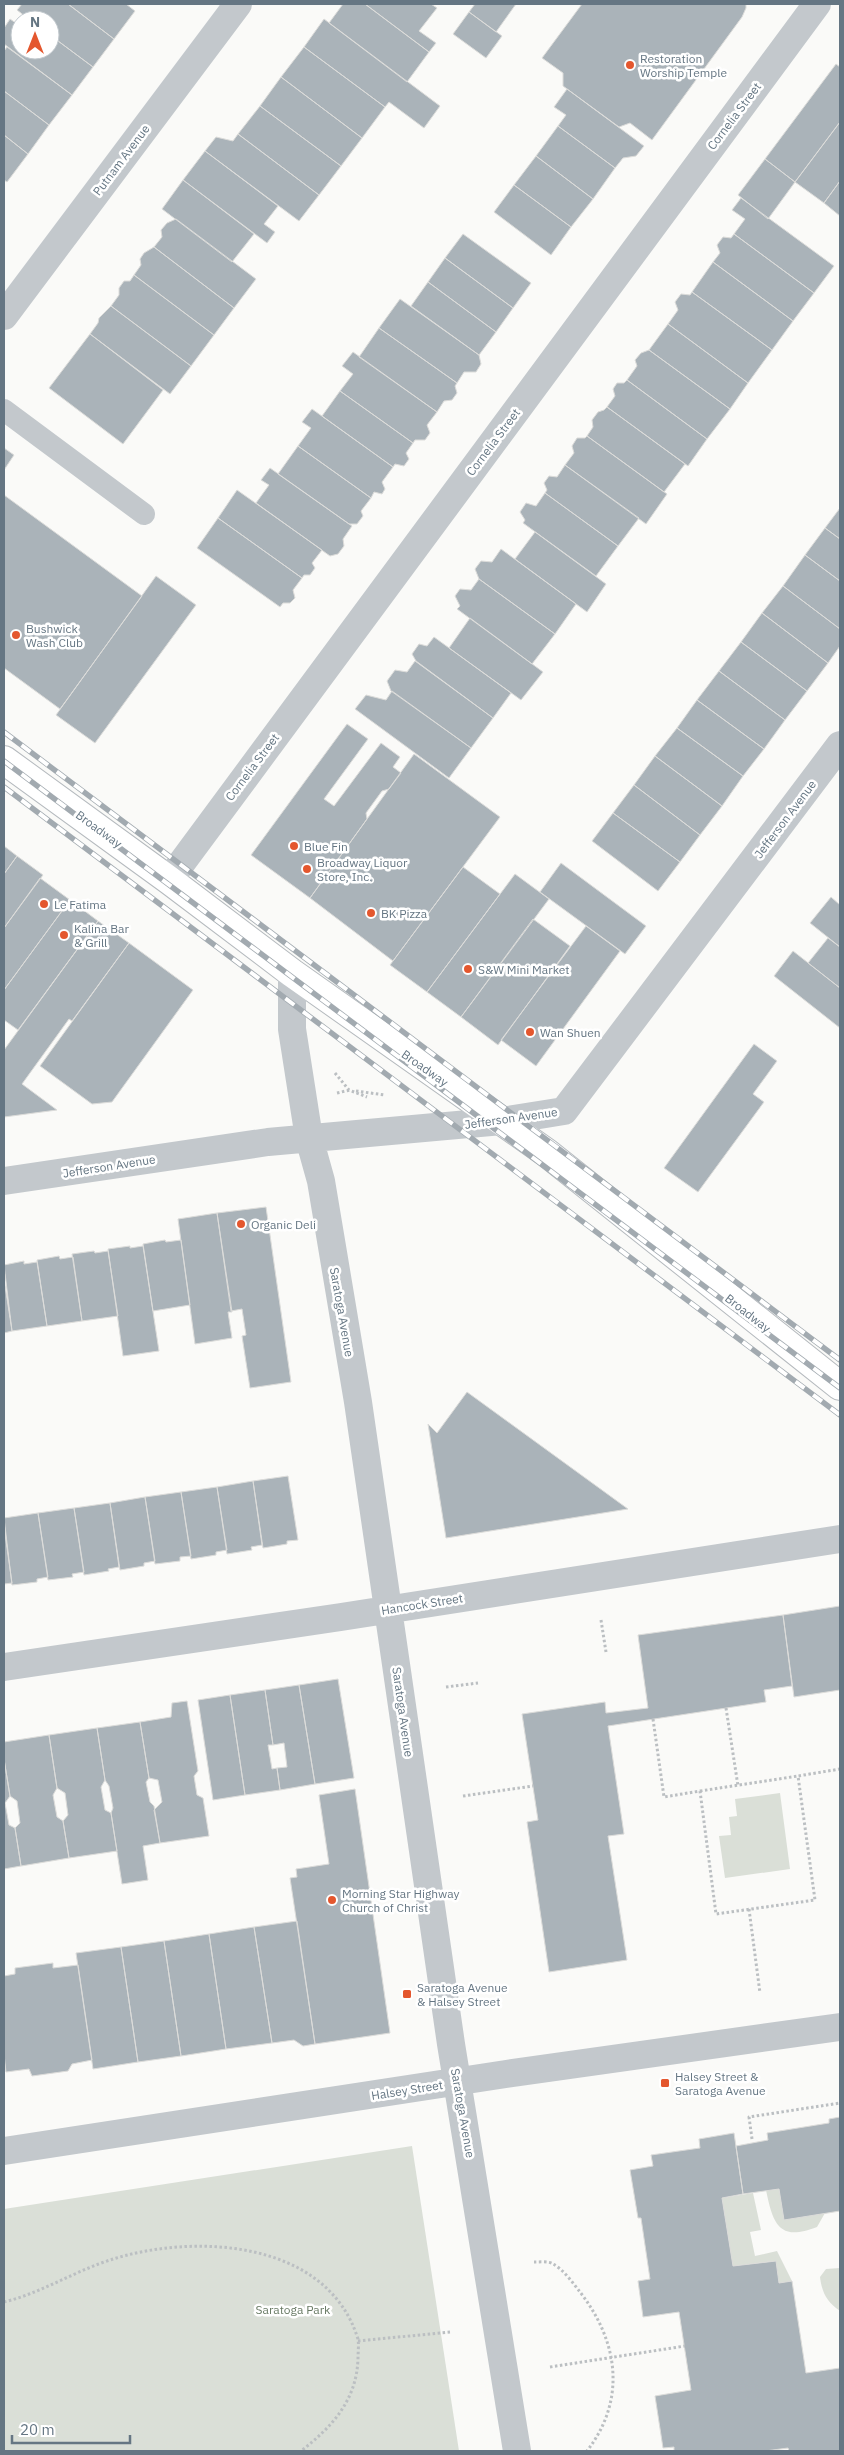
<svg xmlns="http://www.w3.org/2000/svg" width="844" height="2455" viewBox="0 0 844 2455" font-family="'IBM Plex Sans',sans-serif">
  <rect width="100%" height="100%" fill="#fafaf8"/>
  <path fill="#dadfd7" d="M780,1793L790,1869L725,1878L719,1836L731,1835L729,1817L737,1816L735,1799Z
    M412,2146L459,2451H4V2209Z
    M779,2189L784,2220L825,2213L817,2227C779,2242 773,2224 766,2190Z
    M753,2193L761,2230L750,2232L755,2256L777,2251L792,2281L779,2283L775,2261L733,2266L722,2198Z
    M840,2268V2311C827,2302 822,2293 820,2277L826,2269Z"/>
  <path fill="#aab3b9" stroke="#dcdcda" d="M22,4H68L114,39L93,67L50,35V20H30L17,10Z
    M68,4H126L135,11L114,39Z
    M343,4H365L429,52L407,82L329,23Z
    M365,4H431L437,8L419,31L436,43L429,52Z
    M475,4H516L496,32L469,12Z
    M582,4H746V8L742,17L652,140L630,123L619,127L563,86V73L542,58Z
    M469,12L502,36L486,58L453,34Z
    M10,19L20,26V50H50V35L93,67L72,95L4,44V28Z
    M324,19L440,106L424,128L389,102L385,107L304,47Z
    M7,47L72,95L49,125L4,91V51Z
    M304,47L385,107L362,138L281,77Z
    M836,64L840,67V122L795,182L765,159Z
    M281,77L362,138L341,166L260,106Z
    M567,89L644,146L636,156L623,158L615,168L558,126L566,115L554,107Z
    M4,91L49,125L28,154L4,135Z
    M260,106L341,166L319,195L238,134Z
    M840,122V181L824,203L795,182Z
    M558,126L615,168L593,199L536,156Z
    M238,134L319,195L299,221L205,151L216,137L233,141Z
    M4,135L28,154L7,182L4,180Z
    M205,151L278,206L264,224L275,232L267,243L183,180Z
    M536,156L593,199L571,227L514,185Z
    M765,159L795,182L768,219L738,195Z
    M183,180L254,234L232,262L162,209Z
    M840,181V216L824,203Z
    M514,185L571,227L551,255L494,212Z
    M741,198L834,266L814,293L734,234L745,219L732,210Z
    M176,219L256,279L234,308L154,247L162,237L161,230L167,223Z
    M463,234L531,283L513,308L445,258Z
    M734,234L814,293L793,321L713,262L720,253L717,245L723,237L731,238Z
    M154,247L234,308L214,335L134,275L141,265L140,259L144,253Z
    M445,258L513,308L496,332L428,282Z
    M713,262L793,321L772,350L692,292Z
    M134,275L214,335L191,366L111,306L119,295V288L124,281H130Z
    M428,282L496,332L479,355L411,306Z
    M692,292L772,350L748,383L668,324L678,310L675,302L681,294L690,295Z
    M400,299L479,355L481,364L476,372H464L457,383L379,328Z
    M111,306L191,366L170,394L90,334L98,323L99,318Z
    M668,324L748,383L730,409L649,350Z
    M379,328L457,383L455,386L457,393L452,400L444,401L437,412L359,357Z
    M90,334L163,390L123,444L49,388Z
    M649,350L730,409L707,439L627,380L637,366L635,360L641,353Z
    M353,352L437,412L427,425L430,433L425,440H415L413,443L340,391L353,374L342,366Z
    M627,380L707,439L688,466L607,407L615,396L613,389L617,383H624Z
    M340,391L413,443L406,453L409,459L404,466L395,464L393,467L322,416Z
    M607,407L685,464L664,492L587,436L593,427L592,420L598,412L604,410Z
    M312,409L393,467L382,482L385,489L382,494L374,492L371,498L298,446L311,428L302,422Z
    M587,436L667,494L646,524L565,465L574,453L572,446L577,438H585Z
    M298,446L371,498L361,511L363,516L357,524H349L278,474Z
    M4,448L14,455L4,470Z
    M565,465L639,518L618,546L545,493L547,490L544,483L549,476L557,477Z
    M270,468L352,526L343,539L344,546L338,554L330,556L256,503L269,485L261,480Z
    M237,490L322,550L312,563L315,568L310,575H304L302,578L218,518Z
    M545,493L618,546L596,576L523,523L525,520L520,512L526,503L536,506Z
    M4,495L142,596L60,709L4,668Z
    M840,508V539L825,528Z
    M218,518L302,578L293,590L295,598L290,603H283L280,607L197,548Z
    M825,528L840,539V581L805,555Z
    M535,532L606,584L587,612L515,559Z
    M501,549L576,604L555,634L479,579L475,569L481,561L492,562Z
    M805,555L840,581V629L783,586Z
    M156,576L196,605L95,743L56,715Z
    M479,579L555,634L532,664L457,609L460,606L455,596L460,589L471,590Z
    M783,586L840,629V646L828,663L762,613Z
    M762,613L828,663L807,691L741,642Z
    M470,618L543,672L521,700L449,648Z
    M434,637L511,693L493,718L416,661L412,654L419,644L427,646Z
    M741,642L807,691L785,720L719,671Z
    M415,661L493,718L471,748L391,691L387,681L395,670L407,672Z
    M719,671L785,720L764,749L697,700Z
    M392,691L471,748L449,778L355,709L366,695L386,700Z
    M697,700L764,749L743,776L677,728Z
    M347,724L368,739L324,799L334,806L381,743L400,757L393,767L401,773L389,789L382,791L366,813L367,819L310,898L251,855Z
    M677,728L743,776L722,806L655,756Z
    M414,754L500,817L393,961L310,898Z
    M655,756L722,806L700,835L634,785Z
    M634,785L700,835L680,862L613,813Z
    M613,813L680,862L658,891L592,841Z
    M4,846L17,856L4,874Z
    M17,856L43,875L4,928V874Z
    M561,863L646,926L625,954L540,892Z
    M463,867L500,894L427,992L390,965Z
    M515,874L549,899L461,1017L427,992Z
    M40,878L70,900L4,990V928Z
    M831,897L840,905V947L810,923Z
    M70,900L98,921L18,1030L4,1020V990Z
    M533,919L570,946L498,1045L461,1017Z
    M98,921L129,943L72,1021L69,1019L22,1084L57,1110L4,1117V1050Z
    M586,926L620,951L536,1066L501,1040Z
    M828,938L840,947V988L808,963Z
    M129,943L193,990L112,1102L92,1104L40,1066Z
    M793,951L840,988V1028L774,976Z
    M754,1044L777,1061L753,1094L764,1102L698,1192L664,1168Z
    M266,1207L291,1382L250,1388L242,1336L246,1335L242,1309L231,1311L217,1213Z
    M217,1213L232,1312H228L232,1338L195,1344L178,1219Z
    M165,1240L166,1242L181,1240L190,1305L153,1311L143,1244Z
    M130,1246V1248L143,1246L159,1351L123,1356L108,1249Z
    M94,1251L95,1253L108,1251L118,1316L82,1321L72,1254Z
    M59,1256L60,1259L73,1257L82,1321L47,1326L37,1260Z
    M24,1261V1264L37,1262L47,1326L12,1331L4,1265Z
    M4,1279L12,1331L4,1333Z
    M467,1392L595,1485L628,1509L446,1538L428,1424L437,1433Z
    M288,1476L298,1540L287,1541V1544L263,1548L253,1481Z
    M253,1481L262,1545L251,1547L252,1550L227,1554L217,1487Z
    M217,1487L227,1550L216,1552V1555L191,1559L181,1492Z
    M181,1492L191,1556L180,1557V1561L155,1564L145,1497Z
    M145,1497L155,1561L144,1563V1566L120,1570L110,1503Z
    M110,1503L119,1567L108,1569L109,1571L84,1575L74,1508Z
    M74,1508L84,1572L72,1574L73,1577L48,1580L38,1513Z
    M38,1513L48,1577L37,1579V1582L12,1585L4,1518Z
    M4,1527L12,1583L4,1584Z
    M840,1606V1690L794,1697L783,1615Z
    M783,1615L792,1686L764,1690L766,1702L608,1726L624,1834L608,1836L627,1960L549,1972L527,1822L538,1820L522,1714L605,1702L606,1713L648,1708L638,1635Z
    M338,1679L354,1778L315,1784L299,1685Z
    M299,1685L315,1784L280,1790L277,1768L287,1767L284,1743L273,1745L265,1690Z
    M265,1690L273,1745H268L272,1769L277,1768L280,1790L245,1795L230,1695Z
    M230,1695L245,1795L213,1800L198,1700Z
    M187,1701L198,1771L194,1776L197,1795L203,1798L209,1836L160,1843L154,1810L162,1802L158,1780L149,1778L140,1722L171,1717L172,1703Z
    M140,1722L149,1778L146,1782L150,1802L154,1806L160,1843L143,1846L148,1880L122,1884L111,1813L113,1808L109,1786L105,1780L97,1728Z
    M97,1728L105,1780L101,1787L105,1810L111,1813L117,1851L69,1858L63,1821L68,1815L65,1793L57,1788L49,1735Z
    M49,1735L57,1788L53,1795L57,1817L63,1821L69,1858L21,1866L15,1828L20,1823L17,1801L10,1796L4,1759V1742Z
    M4,1759L10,1796L5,1803L9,1825L15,1828L21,1866L4,1869Z
    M355,1789L390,2033L315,2044L290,1878L297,1877L296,1869L329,1864L319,1795Z
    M297,1921L315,2044L303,2046L294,2040L272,2043L254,1927Z
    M254,1927L272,2043L226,2049L209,1934Z
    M209,1934L226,2049L181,2056L164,1941Z
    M164,1941L181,2056L138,2062L121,1947Z
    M121,1947L138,2062L93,2069L76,1953Z
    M53,1963V1968L78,1965L92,2060L72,2064L68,2071L32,2076L29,2069L6,2072L4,2054V1976L15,1974V1968Z
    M840,2117V2211L784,2220L779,2189L743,2194L736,2146L768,2140L767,2133L829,2123V2119Z
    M734,2133L743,2194L722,2198L733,2266L776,2261L779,2283L792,2281L806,2373L840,2368V2451H789L788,2448L765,2451H674V2447L663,2448L655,2396L691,2390L679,2312L643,2317L638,2281L650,2279L641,2218H638L630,2170L653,2166L651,2155L700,2148L699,2139Z"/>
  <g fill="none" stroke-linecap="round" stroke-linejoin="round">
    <defs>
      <path id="primary" d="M4,760L169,880L292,973L547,1153L840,1386"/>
    </defs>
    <use href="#primary" stroke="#b5babe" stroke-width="30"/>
    <path stroke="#bbbfc2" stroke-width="3" stroke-dasharray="2.5 2.5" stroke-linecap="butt" d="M335,1073L349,1090L367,1097
      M356,1091L385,1095
      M337,1093L350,1090
      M601,1620L606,1652
      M446,1687L478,1683
      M726,1708L738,1786
      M653,1719L664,1797L700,1791L716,1914L815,1900L798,1776L840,1769
      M700,1791L798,1776
      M463,1796L533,1786
      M749,1909L760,1993
      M752,2139L749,2117L840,2103
      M534,2262C540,2262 549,2261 553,2264C563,2269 573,2283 580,2292C618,2341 627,2399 587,2451
      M4,2302C41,2293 73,2272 110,2260C193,2233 327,2239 358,2339C359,2345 358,2352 358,2358C357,2400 332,2427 301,2451
      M358,2341L450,2332
      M550,2367L685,2346"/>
    <path stroke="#c3c8cc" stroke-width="22" d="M4,410L144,514"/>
    <path stroke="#c3c8cc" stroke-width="28" d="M4,316L238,4
      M169,880L817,4
      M292,973V1029L309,1138L321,1181L358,1402L451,2044L517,2451
      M4,1181L268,1142L502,1121L564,1111L840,745
      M4,1667L341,1617L840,1539
      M4,2151L506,2074L840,2027"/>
    <use href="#primary" stroke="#fff" stroke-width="28"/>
    <defs>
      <path id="rail" d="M4,732L840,1360
        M4,761L840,1388
        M4,787L840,1415"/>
    </defs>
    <use href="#rail" stroke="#a2aab0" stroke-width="5.5"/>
    <use href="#rail" stroke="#fff" stroke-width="4" stroke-dasharray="11" stroke-linecap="butt"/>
  </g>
  <g fill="#e4572e" stroke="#fff" stroke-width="2">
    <circle cx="630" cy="65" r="5"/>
    <circle cx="16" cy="635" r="5"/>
    <circle cx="294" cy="846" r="5"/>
    <circle cx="307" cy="869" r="5"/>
    <circle cx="44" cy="904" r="5"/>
    <circle cx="371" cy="913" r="5"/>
    <circle cx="64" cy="935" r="5"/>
    <circle cx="468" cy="969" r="5"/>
    <circle cx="530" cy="1032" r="5"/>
    <circle cx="241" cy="1224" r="5"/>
    <circle cx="332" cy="1900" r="5"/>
    <rect x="402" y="1989" width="10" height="10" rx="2.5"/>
    <rect x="660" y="2078" width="10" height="10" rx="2.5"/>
  </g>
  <g text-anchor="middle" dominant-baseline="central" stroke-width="5" stroke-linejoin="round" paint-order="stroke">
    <g font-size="12" fill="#657683" stroke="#fff" text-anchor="start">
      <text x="640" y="58">Restoration<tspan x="640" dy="14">Worship Temple</tspan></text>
      <text x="26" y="628">Bushwick<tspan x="26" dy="14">Wash Club</tspan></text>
      <text x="304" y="846">Blue Fin</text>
      <text x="317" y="862">Broadway Liquor<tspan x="317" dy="14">Store, Inc.</tspan></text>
      <text x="54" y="904">Le Fatima</text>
      <text x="381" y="913">BK Pizza</text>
      <text x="74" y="928">Kalina Bar<tspan x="74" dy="14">&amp; Grill</tspan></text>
      <text x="478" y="969">S&amp;W Mini Market</text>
      <text x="540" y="1032">Wan Shuen</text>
      <text x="251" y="1224">Organic Deli</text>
      <text x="342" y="1893">Morning Star Highway<tspan x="342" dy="14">Church of Christ</tspan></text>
      <text x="417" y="1987">Saratoga Avenue<tspan x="417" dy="14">&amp; Halsey Street</tspan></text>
      <text x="675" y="2076">Halsey Street &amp;<tspan x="675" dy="14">Saratoga Avenue</tspan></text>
    </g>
    <g font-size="12" fill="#657683" stroke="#fff">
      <text transform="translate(734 116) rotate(-53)">Cornelia Street</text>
      <text transform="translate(121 160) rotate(-53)">Putnam Avenue</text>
      <text transform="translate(493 442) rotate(-53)">Cornelia Street</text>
      <text transform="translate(252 767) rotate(-53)">Cornelia Street</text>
      <text transform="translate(785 819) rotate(-53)">Jefferson Avenue</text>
      <text transform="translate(99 829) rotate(36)">Broadway</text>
      <text transform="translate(425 1068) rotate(35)">Broadway</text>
      <text transform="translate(511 1118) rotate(-8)">Jefferson Avenue</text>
      <text transform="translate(109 1166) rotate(-9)">Jefferson Avenue</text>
      <text transform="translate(342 1312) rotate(80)">Saratoga Avenue</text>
      <text transform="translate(748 1313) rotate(38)">Broadway</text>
      <text transform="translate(422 1604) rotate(-9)">Hancock Street</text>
      <text transform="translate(403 1712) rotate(82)">Saratoga Avenue</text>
      <text transform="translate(407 2090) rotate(-9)">Halsey Street</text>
      <text transform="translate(463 2113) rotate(80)">Saratoga Avenue</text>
    </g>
    <g font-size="12" fill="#687a64" stroke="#fff">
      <text x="293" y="2309">Saratoga Park</text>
    </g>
  </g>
  <rect width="844" height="2455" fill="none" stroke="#657683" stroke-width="10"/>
  <g transform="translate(35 35)"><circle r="24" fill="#ffffff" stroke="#c1c8cd"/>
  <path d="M0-4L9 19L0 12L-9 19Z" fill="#e4572e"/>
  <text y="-8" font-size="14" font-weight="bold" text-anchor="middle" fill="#657683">N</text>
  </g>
  <path d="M12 2435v8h118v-8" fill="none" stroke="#657683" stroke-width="2.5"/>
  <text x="20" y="2435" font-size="15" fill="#657683" stroke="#ffffff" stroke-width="4" paint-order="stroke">20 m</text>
</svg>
